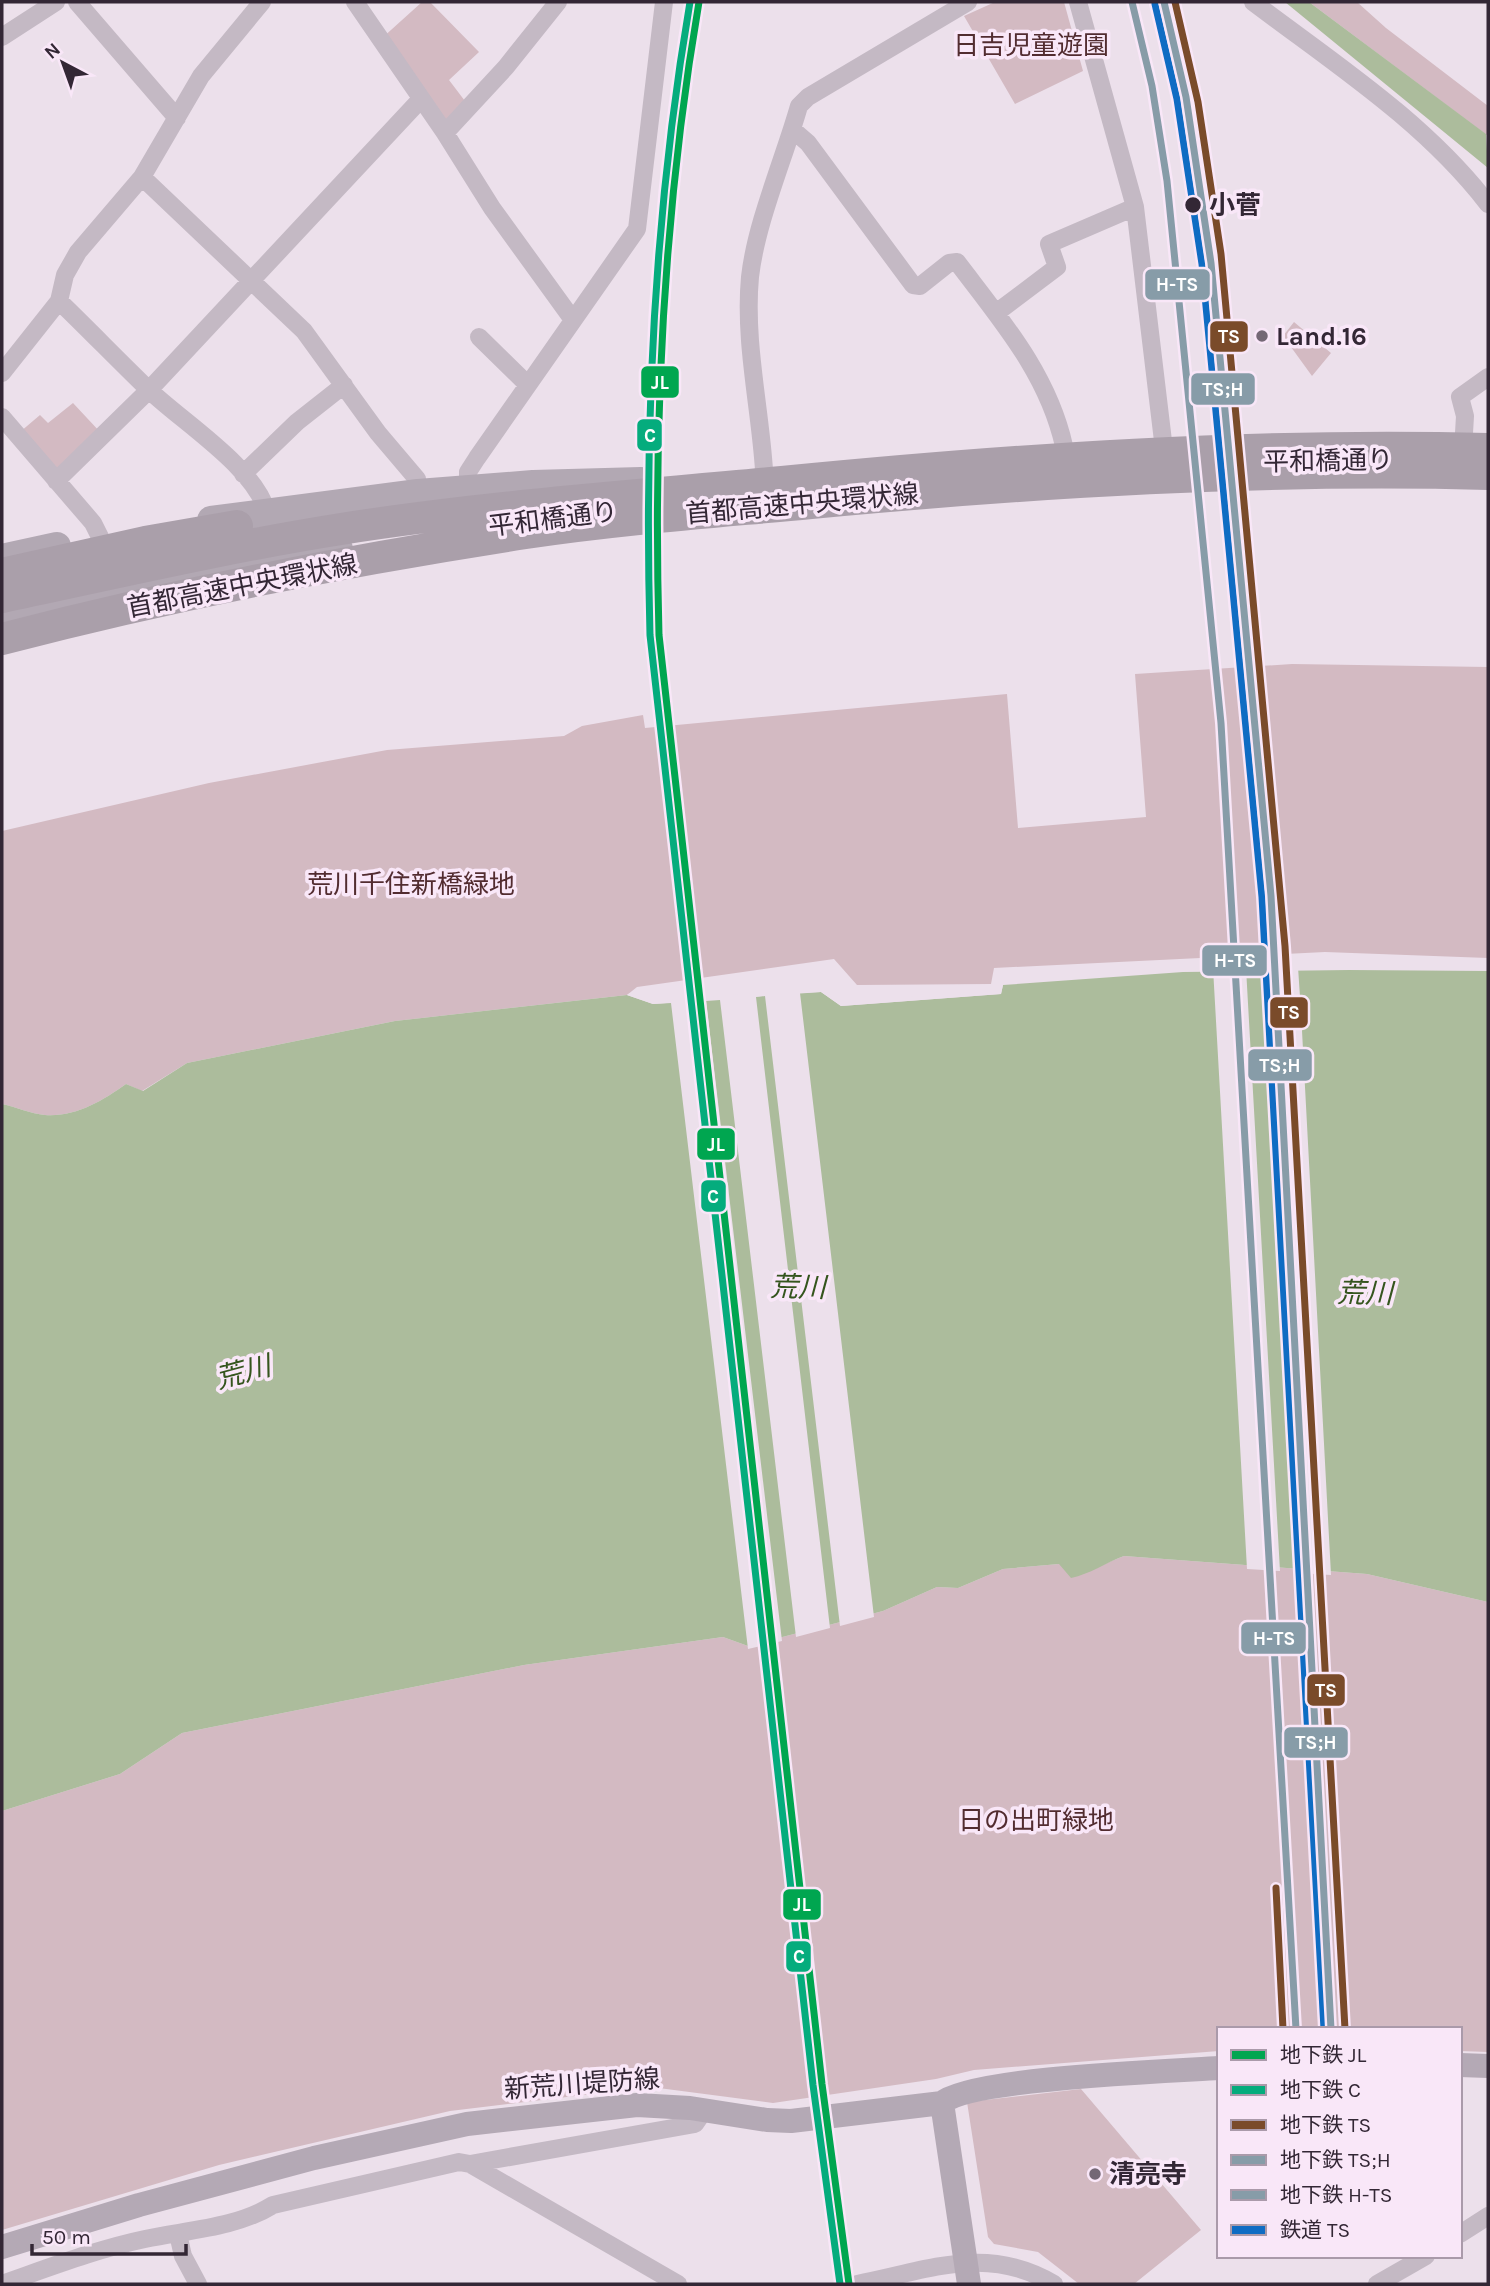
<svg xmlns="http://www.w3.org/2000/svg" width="1490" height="2286" viewBox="0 0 1490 2286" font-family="Karla,'Noto Sans JP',sans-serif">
  <rect width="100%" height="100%" fill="#ece0eb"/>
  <path fill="#d3bac2" d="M422,2H430L479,52L449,80L468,105L445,131L381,39Z
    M995,2H1064L1083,71L1015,104L964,16Z
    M1309,2H1357L1386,28L1488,106V136Z
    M1294,322L1331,353L1312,376L1283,336Z
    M73,403L101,433L58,474L20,432L40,415L48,423Z
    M1292,664L1488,667V958L1325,952L994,968L991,984L857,985L834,959L637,987L627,995L395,1021L187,1063L142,1091L126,1084C102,1101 76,1117 45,1115C31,1114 16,1107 2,1104V831L209,783L387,750L564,736L582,726L643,715L645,728L1007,694L1018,828L1146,817L1135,674Z
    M1124,1556L1367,1574L1488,1602V2052L1460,2051V2029H1219V2051L974,2070L936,2079L773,2103L651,2087L450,2111L219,2165L2,2230V1811L120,1774L182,1733L524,1665L723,1637L748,1646L883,1611L937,1587L958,1588L1003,1569L1059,1564L1094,1568Z
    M1081,2089L1201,2230L1134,2284H1079L1038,2252L994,2244L988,2237L967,2102Z"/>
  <path fill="#acbc9c" d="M1285,2H1309L1486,134L1488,168Z
    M1349,970L1488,971V1602L1367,1574L1124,1556C1105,1563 1090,1574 1071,1578L1059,1564L1003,1569L958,1588L937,1587L883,1611L748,1646L723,1637L524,1665L182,1733L120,1774L2,1811V1104C16,1107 31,1114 45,1115C76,1117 102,1101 126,1084L143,1091L187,1063L395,1021L627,995L653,1004L821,992L841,1006L1001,994L1003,985L1183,972Z"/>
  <path fill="#ece0eb" d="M1298,967L1301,1012L1331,1575L1298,1573L1265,968Z
    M1213,968H1246L1280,1571L1247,1569Z
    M999,984L1003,985L1001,994L841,1006L821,992L800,993L874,1617L840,1626L765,996L756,997L830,1628L796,1637L720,1000L706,1001L782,1641L748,1649L671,1003L653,1004L627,995L630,993L654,1001L821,988L842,1002L998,990Z"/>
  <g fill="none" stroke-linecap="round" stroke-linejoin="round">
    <path stroke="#c4b9c4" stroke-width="18" d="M77,2L177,118
      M355,2L445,133L492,208L573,320
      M1078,2L1135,207
      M1253,2C1335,64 1425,122 1488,204
      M2,37L56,2
      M793,130L808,143L913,285L920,286L949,263L957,262C1001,320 1048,374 1064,446
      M445,133L506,67L558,2
      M142,177L304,331L378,433L417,479L418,493
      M59,301C89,330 118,360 148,389C182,422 254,466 267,512
      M996,313L1057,267L1049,244L1135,207L1163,441
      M479,337L528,385
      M2,373L59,301L65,275L78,252L142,177L201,76L262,2
      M2,417L93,523L100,537
      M1464,433L1465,416L1460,397L1488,377
      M764,470C760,407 744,341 750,277C756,223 784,159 799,106L808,97L968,2
      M243,474L297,422L344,385
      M56,481L149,390L421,99
      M468,489V472L477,458L637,229L664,2
      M470,2164L695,2124L704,2111
      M178,2234L183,2256L198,2284
      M1460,2234L1488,2216
      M2,2284C48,2268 97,2249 145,2239C187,2230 236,2228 273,2205L459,2162L470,2164L678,2284
      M857,2284C930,2270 986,2244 1054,2284
      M1377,2284L1426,2256"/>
    <path stroke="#b4a9b5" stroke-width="24" d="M1460,2065L1488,2066
      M942,2103L969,2284
      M2,2247L139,2205L314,2158L467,2124L637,2105L690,2108L767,2120L791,2121L942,2103C968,2078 1172,2071 1219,2068"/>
    <path stroke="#b2a8b3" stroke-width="28" d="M211,520L418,493L533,484L641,481
      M2,558L57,546
      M2,613L339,549"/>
    <path stroke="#aa9faa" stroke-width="32" d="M2,574L145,542L237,526
      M2,597C115,573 227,547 341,529C487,506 635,496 782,482C1017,459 1252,443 1488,449
      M2,639C174,594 350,560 526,533C620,519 716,512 811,503C1036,482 1262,468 1488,474"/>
    <defs>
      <path id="rail-1" d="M1155,4L1177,99L1202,264L1262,897L1324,2029"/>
    </defs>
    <use href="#rail-1" stroke="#f9e7f8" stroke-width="12"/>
    <use href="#rail-1" stroke="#0f6cc3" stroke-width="7"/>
    <defs>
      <path id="metro-1" d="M699,2C663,212 653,422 659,635L822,2084L849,2284"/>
      <path id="metro-2" d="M690,2C654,212 644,422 650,635L813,2085L840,2284"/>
      <path id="metro-3" d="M1175,2L1198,102L1221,254L1285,946L1345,2029
        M1276,1888L1283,2029"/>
      <path id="metro-4" d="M1164,2L1186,97L1211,263L1271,896L1331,2029"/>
      <path id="metro-5" d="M1132,2L1152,86L1167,181L1221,723L1296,2029"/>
    </defs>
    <use href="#metro-1" stroke="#f9e7f8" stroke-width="12"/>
    <use href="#metro-2" stroke="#f9e7f8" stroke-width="12"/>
    <use href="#metro-3" stroke="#f9e7f8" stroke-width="12"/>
    <use href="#metro-4" stroke="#f9e7f8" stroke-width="12"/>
    <use href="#metro-5" stroke="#f9e7f8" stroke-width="12"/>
    <use href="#metro-1" stroke="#00a650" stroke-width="7"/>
    <use href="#metro-2" stroke="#05ac7d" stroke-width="7"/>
    <use href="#metro-3" stroke="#7a4b2a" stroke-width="7"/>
    <use href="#metro-4" stroke="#879ca8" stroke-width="7"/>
    <use href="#metro-5" stroke="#879ca8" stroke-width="7"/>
  </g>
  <circle fill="#332735" stroke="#f9e7f8" stroke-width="2.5" cx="1193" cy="205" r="9"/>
  <g fill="#746875" stroke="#f9e7f8" stroke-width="2.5">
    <circle cx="1262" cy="336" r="7"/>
    <circle cx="1095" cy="2174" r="7"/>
  </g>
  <g text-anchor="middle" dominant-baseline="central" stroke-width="7" stroke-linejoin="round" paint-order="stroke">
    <g font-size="26" fill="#522c30" stroke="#f9e7f8">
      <text x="1031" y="45">日吉児童遊園</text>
      <text x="411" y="884">荒川千住新橋緑地</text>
      <text x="1036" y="1820">日の出町緑地</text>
    </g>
    <g font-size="26" font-weight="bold" fill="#332735" stroke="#f9e7f8" text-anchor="start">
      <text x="1209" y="205">小菅</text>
    </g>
    <g font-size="26" font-weight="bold" fill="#332735" stroke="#f9e7f8" text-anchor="start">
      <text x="1276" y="336">Land.16</text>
      <text x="1109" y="2174">清亮寺</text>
    </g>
    <g font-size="26" fill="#332735" stroke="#f9e7f8">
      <text transform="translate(1328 461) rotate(-1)">平和橋通り</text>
      <text transform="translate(802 504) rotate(-5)">首都高速中央環状線</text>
      <text transform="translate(553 519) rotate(-7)">平和橋通り</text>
      <text transform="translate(242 586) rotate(-11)">首都高速中央環状線</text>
      <text transform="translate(582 2084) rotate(-4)">新荒川堤防線</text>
    </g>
    <g font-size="28" font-style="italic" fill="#35551e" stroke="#f9e7f8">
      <text transform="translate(798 1287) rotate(1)">荒川</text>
      <text transform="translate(1365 1293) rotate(1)">荒川</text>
      <text transform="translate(243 1372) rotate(-15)">荒川</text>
    </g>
  </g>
  <g stroke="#f9e7f8" stroke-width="2.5">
    <rect x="1144" y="268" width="67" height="33" rx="7" fill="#879ca8"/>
    <rect x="1209" y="320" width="40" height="33" rx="7" fill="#7a4b2a"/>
    <rect x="640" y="365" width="40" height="34" rx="7" fill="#00a650"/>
    <rect x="1190" y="372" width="66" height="34" rx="7" fill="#879ca8"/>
    <rect x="636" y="418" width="27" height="34" rx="7" fill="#05ac7d"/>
    <rect x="1201" y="944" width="67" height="33" rx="7" fill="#879ca8"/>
    <rect x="1269" y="996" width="40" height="33" rx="7" fill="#7a4b2a"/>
    <rect x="1247" y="1048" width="66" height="34" rx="7" fill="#879ca8"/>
    <rect x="696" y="1127" width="40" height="34" rx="7" fill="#00a650"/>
    <rect x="700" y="1179" width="27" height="34" rx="7" fill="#05ac7d"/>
    <rect x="1240" y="1621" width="67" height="34" rx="7" fill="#879ca8"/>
    <rect x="1306" y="1673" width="40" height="34" rx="7" fill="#7a4b2a"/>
    <rect x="1283" y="1726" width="66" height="33" rx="7" fill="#879ca8"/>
    <rect x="782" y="1888" width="40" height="33" rx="7" fill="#00a650"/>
    <rect x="785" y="1940" width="27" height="33" rx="7" fill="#05ac7d"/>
  </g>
  <g font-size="19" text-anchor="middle" font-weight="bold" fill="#fff">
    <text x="1177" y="291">H-TS</text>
    <text x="1229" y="343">TS</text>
    <text x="660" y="389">JL</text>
    <text x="1223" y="396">TS;H</text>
    <text x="650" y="442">C</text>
    <text x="1235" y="967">H-TS</text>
    <text x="1289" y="1019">TS</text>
    <text x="1280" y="1072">TS;H</text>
    <text x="716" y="1151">JL</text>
    <text x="713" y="1203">C</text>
    <text x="1274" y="1645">H-TS</text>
    <text x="1326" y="1697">TS</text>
    <text x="1316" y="1749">TS;H</text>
    <text x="802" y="1911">JL</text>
    <text x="799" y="1963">C</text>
  </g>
  <rect width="1490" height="2286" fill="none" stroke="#332735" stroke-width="7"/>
  <rect x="1217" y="2027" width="245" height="231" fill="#f9e7f8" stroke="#aa9aaa" stroke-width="2"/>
  <rect x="1231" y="2050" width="35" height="10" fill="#00a650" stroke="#aa9aaa" stroke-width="2"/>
  <text x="1280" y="2062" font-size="21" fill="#332735">地下鉄 JL</text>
  <rect x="1231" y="2085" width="35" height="10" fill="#05ac7d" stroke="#aa9aaa" stroke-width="2"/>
  <text x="1280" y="2097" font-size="21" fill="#332735">地下鉄 C</text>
  <rect x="1231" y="2120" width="35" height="10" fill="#7a4b2a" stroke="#aa9aaa" stroke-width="2"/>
  <text x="1280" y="2132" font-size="21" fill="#332735">地下鉄 TS</text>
  <rect x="1231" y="2155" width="35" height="10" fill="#879ca8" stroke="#aa9aaa" stroke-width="2"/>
  <text x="1280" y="2167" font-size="21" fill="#332735">地下鉄 TS;H</text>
  <rect x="1231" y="2190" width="35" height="10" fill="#879ca8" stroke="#aa9aaa" stroke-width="2"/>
  <text x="1280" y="2202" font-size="21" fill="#332735">地下鉄 H-TS</text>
  <rect x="1231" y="2225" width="35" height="10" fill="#0f6cc3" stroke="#aa9aaa" stroke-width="2"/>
  <text x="1280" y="2237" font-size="21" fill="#332735">鉄道 TS</text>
  <g transform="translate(63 63) rotate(319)" stroke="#f9e7f8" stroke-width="5" paint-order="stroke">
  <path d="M0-5L12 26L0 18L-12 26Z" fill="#332735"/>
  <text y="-10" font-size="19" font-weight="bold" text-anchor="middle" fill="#332735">N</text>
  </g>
  <path d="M32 2244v10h154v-10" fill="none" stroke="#332735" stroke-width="3.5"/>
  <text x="42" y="2244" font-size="21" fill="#332735" stroke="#f9e7f8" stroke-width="5" paint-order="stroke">50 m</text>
</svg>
